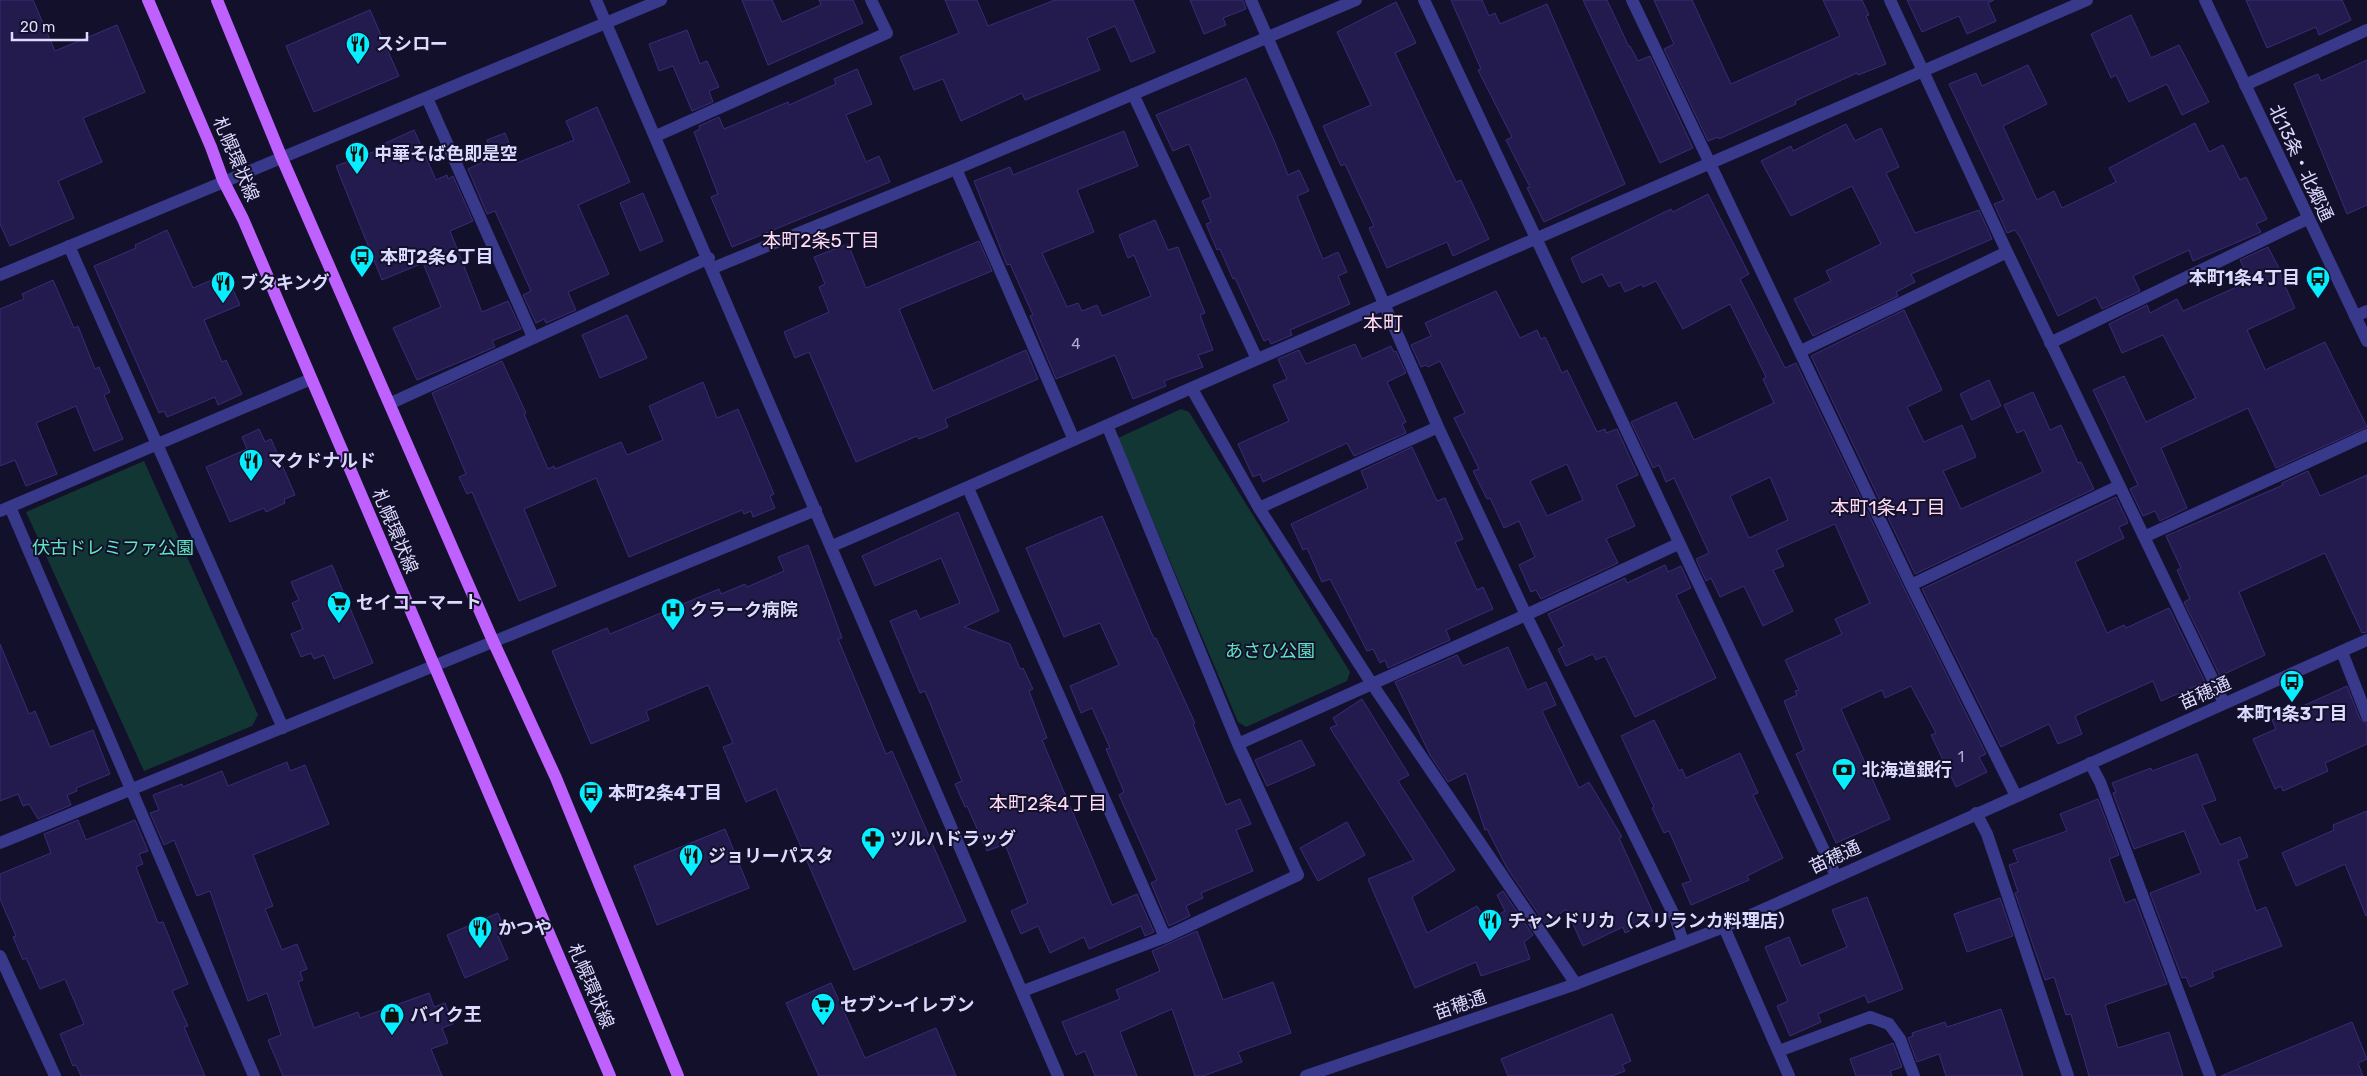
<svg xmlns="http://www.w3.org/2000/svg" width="2367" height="1076" viewBox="0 0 2367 1076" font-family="Rubik,'Noto Sans JP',sans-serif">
  <rect width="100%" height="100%" fill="#13102b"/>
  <path fill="#123633" d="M1181,409L1189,412L1350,672L1347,681L1246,727L1238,722L1118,438Z
    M144,461L258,715L252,726L144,771L26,512Z"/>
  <path fill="#231b4d" stroke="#392c7a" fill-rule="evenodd" d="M0,0H33L55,51L117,25L145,92L83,118L102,162L58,181L74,218L10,246L0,224Z
    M742,0H772L782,22L821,5L819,0H853L863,23L768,65Z
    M945,0H977L988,26L1055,0H1133L1155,52L1131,62L1115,26L1087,38L1100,70L1025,100L1022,93L961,121L943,79L914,90L900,57L959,33Z
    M1190,0H1243L1246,9L1223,18L1226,25L1204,34Z
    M1451,0H1482L1489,16L1495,13L1500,24L1547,4L1625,184L1544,222L1527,188L1530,187L1506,140L1512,137L1478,70L1481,69Z
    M1583,0H1607L1629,47L1630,46L1638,61L1650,56L1693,148L1660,163Z
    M1654,0H1692L1731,84L1840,36L1823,0H1862L1869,15L1866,16L1886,64L1858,75L1857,73L1795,101L1796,104L1719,139L1718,137L1708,141L1664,49L1674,44Z
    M1907,0H1994L1988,3L1996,21L1967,34L1959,16L1922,32Z
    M2246,0H2342L2351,20L2319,35L2316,27L2267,48Z
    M1396,2L1416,43L1395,53L1456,182L1461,180L1489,239L1453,256L1447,242L1387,268L1369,228L1374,226L1345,164L1341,166L1323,126L1371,105L1337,32Z
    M370,10L399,76L314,112L286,46Z
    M2131,15L2151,58L2179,45L2209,102L2182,115L2167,84L2129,102L2116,75L2111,78L2091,34Z
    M687,30L700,64L707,61L719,87L709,91L713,102L692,111L673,66L659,71L649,44Z
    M2367,60V205L2347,214L2294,84L2318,74L2321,81Z
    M2028,65L2047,104L2003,126L2037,200L2054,191L2062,208L2116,182L2109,168L2195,123L2209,152L2223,145L2240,180L2246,177L2267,219L2256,224L2261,232L2193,261L2189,250L2133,276L2140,291L2102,309L2096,297L2058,316L2020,237L2015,230L2007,233L1994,204L2004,200L1949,84L1976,73L1982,86Z
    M857,69L872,104L846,115L866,162L879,156L890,182L732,247L711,197L718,194L694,132L700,129L699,126L719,117L724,129L788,102L789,105L836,84L834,79Z
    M1246,78L1274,140L1288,175L1299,170L1309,191L1297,196L1323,259L1338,252L1347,272L1338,276L1350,304L1290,330L1292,335L1271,344L1269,339L1264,341L1235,278L1233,279L1220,249L1217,250L1206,224L1211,222L1202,201L1211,197L1189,144L1173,151L1156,115Z
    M597,107L630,182L578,205L609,274L568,292L576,310L546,323L544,319L536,323L523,295L531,291L495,211L487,214L468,169L494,157L487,140L505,133L517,163L574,140L566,121Z
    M1846,124L1855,141L1881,128L1899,167L1886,173L1915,233L1979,210L1992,239L1911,274L1915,282L1896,292L1898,296L1813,336L1794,299L1831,281L1826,271L1881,244L1852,186L1791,216L1761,161L1791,146L1793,151Z
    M414,130L436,180L447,175L448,179L453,176L473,221L450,231L482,312L508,301L521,329L492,341L495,347L417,380L393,328L441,307L423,263L382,280L336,166L381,149L379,146Z
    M1124,131L1138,166L1077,190L1094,232L1042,253L1067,307L1078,303L1082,311L1097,305L1102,316L1151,296L1134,255L1128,258L1119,235L1155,220L1168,250L1178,247L1205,313L1200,315L1213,350L1198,355L1203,367L1164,381L1166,386L1133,399L1115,355L1056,379L1030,316L1033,315L1010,264L1007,265L974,181L1010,167L1013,175Z
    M643,193L663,241L640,251L620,203Z
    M1708,194L1749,274L1740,279L1785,368L1796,363L1904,588L1986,754L1979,757L1987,772L1956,787L1931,735L1936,733L1911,686L1885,698L1882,690L1841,709L1890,819L1836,843L1796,754L1804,750L1784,701L1797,695L1795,691L1799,690L1785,660L1842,634L1835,619L1870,603L1853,565L1835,524L1776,550L1784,566L1773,570L1793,611L1763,626L1744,586L1720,597L1711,578L1706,581L1696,559L1709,553L1674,478L1666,482L1659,465L1653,468L1631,422L1676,402L1694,440L1774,403L1763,379L1766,377L1730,304L1683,329L1656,281L1643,287L1642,284L1625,292L1620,282L1609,287L1602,274L1582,283L1571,258L1671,209L1673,212ZM1770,477L1788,520L1749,538L1730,496Z
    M167,230L193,288L226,274L240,305L204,320L222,362L226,360L242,394L218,405L215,397L167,417L164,411L159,413L94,266L136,248L135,245Z
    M979,241L992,271L899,309L933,391L1026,350L1038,379L945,419L948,427L919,439L917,436L856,462L809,352L795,358L784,332L829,312L819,287L825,284L814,257L848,244L866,288Z
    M2268,247L2282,274L2280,275L2295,308L2247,330L2264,367L2265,370L2325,342L2367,427L2276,468L2248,408L2161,448L2187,508L2160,521L2155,511L2143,516L2130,489L2138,485L2093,390L2124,376L2146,422L2196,398L2163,335L2122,353L2109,324L2147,305L2150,313L2177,299L2183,311L2250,281L2240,260Z
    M53,280L74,328L78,326L95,369L99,367L110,392L104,395L123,439L94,451L76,406L36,423L57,474L26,486L15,460L0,466V309L24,299L22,294Z
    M1496,291L1520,338L1537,330L1541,339L1545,337L1562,373L1567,370L1597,432L1605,429L1606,433L1617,429L1638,475L1616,485L1635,526L1606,539L1618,563L1541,599L1536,590L1531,592L1519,565L1535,557L1519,521L1504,528L1490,498L1487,499L1473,471L1479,469L1454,418L1465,413L1440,361L1428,367L1426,365L1421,367L1411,345L1431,336L1425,323ZM1567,464L1583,500L1547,516L1530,481Z
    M1904,310L1942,390L1907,407L1924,442L1962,425L1976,457L1943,471L1961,509L2043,472L2024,430L2017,433L2004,405L2033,392L2050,430L2061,425L2078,463L2081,462L2094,489L1915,574L1811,356Z
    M627,315L647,358L600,378L582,335Z
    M1355,344L1362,359L1391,346L1394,352L1396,351L1406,373L1387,382L1406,422L1402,424L1406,433L1354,456L1347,443L1263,482L1260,474L1253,477L1238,444L1289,421L1273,385L1287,379L1278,359L1299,350L1306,364Z
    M502,361L526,413L524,414L548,469L554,466L555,469L621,442L627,455L663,440L649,406L703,382L717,418L738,409L774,494L770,496L775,508L753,517L751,511L744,514L742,510L629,557L596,478L524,509L556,586L519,601L472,492L467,494L459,477L466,474L432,393Z
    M1989,380L2001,406L1972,420L1960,394Z
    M259,429L265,442L271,439L295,495L284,499L285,503L266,512L264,508L230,522L206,467L247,449L242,437Z
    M1412,447L1437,501L1445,498L1463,539L1455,542L1477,590L1483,587L1493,609L1446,630L1450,640L1388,668L1385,660L1380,663L1373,649L1367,651L1330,579L1322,582L1307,548L1303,550L1291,524L1368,488L1361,471Z
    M2308,471L2320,496L2367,475V632L2362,633L2325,553L2239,592L2265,655L2220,676L2184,602L2190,599L2177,570L2181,568L2166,536L2283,485L2282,483Z
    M2116,497L2128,523L2119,527L2124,538L2075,562L2107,633L2124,625L2126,628L2169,608L2205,682L2161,701L2153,681L2075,716L2082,734L2058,744L2049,724L2001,747L1922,589Z
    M958,512L999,611L964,627L1010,644L1020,669L1023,668L1033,689L1029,691L1047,738L1042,740L1112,905L1137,894L1154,932L1145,936L1141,926L1089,949L1084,937L1050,953L1038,926L1021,934L1011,911L1028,903L1005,844L987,851L967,806L965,807L955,784L962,781L925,691L920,693L890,621L916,610L920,619L960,603L941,558L875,586L862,556Z
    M1102,516L1154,639L1156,638L1195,723L1193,724L1226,805L1240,799L1251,824L1236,830L1253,871L1201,893L1203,898L1186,906L1190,916L1169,926L1151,883L1157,880L1119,795L1124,792L1106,749L1110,748L1092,708L1081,713L1070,686L1119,665L1100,623L1064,637L1026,548Z
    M808,545L842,638L838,639L886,754L892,751L966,921L854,970L776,789L746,802L723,747L733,743L708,685L646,711L649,720L591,744L552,651L607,628L610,634L719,589L721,594L745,584L747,587L784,571L778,557Z
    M332,565L373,663L334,679L324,655L314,659L311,653L301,657L291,634L303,629L292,603L299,600L291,582Z
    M1665,565L1668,572L1681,566L1691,588L1676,595L1716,678L1635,717L1605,656L1596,660L1593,654L1566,666L1558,649L1564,646L1548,614L1625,578L1627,583Z
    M0,644L29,714L35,711L50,747L93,730L110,774L76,788L77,791L67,795L71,805L38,819L29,804L23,806L18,794L0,801Z
    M1508,647L1527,690L1546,682L1556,705L1542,711L1579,788L1589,782L1622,837L1619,838L1656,919L1625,933L1623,927L1583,946L1566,909L1546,925L1507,868L1487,829L1485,830L1466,773L1448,782L1430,755L1395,682L1457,655L1463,666Z
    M2347,686L2360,719L2367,724V744L2325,763L2328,771L2283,791L2281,786L2275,789L2253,739L2276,729L2272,720Z
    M1362,699L1409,775L1398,781L1455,870L1412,897L1427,933L1477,906L1487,921L1505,911L1497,895L1503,891L1533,935L1524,942L1530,959L1481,976L1476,962L1415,988L1368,879L1414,860L1330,728L1337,725L1333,718Z
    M1654,720L1679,771L1682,769L1686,778L1740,753L1758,793L1753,795L1783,858L1747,876L1749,880L1691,905L1682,884L1691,881L1669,831L1664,833L1652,808L1654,807L1621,736Z
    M1301,740L1315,765L1267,786L1255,760Z
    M2197,754L2216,800L2202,805L2220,845L2240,837L2248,857L2238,861L2256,911L2266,907L2282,946L2212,972L2214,977L2190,987L2186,977L2182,978L2150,893L2201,873L2184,831L2134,849L2113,793L2116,792L2112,783L2151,768L2152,771Z
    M287,762L290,771L305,765L329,824L253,855L273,906L265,909L282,950L297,944L307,969L300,972L303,980L298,982L314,1028L358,1012L360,1018L429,993L434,1007L445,1003L453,1024L442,1028L448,1043L431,1049L442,1076H283L268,1040L281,1035L267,993L248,1001L210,891L197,896L174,840L164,845L150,813L159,810L153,795L182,784L183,787L222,771L228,786Z
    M2098,799L2119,855L2109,859L2125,903L2135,899L2167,984L2105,1005L2118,1048L2169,1032L2183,1076H2089L2071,1014L2066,1015L2054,977L2045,980L2015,893L2018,892L2009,865L2018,862L2013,850L2067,831L2060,814Z
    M2367,811V915L2366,916L2345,864L2296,886L2282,853L2334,830L2333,825Z
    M78,820L86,840L135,820L148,851L139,854L143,864L136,867L158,923L163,922L188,984L172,991L188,1026L184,1027L205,1076H81L76,1065L73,1066L60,1034L84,1024L65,979L40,989L26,958L23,960L13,937L16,936L0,899V874L51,853L44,834Z
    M1347,822L1365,855L1318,881L1300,848Z
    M725,829L749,888L657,925L634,866Z
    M1867,897L1903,989L1868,1003L1865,995L1818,1014L1821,1022L1790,1036L1777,1006L1788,1001L1765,947L1789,937L1801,966L1847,947L1832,910Z
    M2000,898L2013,936L1967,952L1954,914Z
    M498,913L506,933L498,936L508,959L465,978L447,935Z
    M1197,931L1223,1000L1273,982L1291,1033L1238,1052L1242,1062L1203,1076H1195L1172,1009L1120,1032L1137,1076H1095L1085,1051L1076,1055L1062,1022L1120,999L1116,990L1160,971L1152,951Z
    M831,983L865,1058L936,1028L956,1076H819L786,1003Z
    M2001,1009L2023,1076H1946L1939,1054L1917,1062L1908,1038L1913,1036L1912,1033L1945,1022L1947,1027Z
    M1612,1014L1631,1061L1622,1065L1625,1071L1612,1076H1508L1501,1059Z
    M2352,1022L2367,1059L2358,1063L2363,1076H2221Z
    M1893,1043L1902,1067L1890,1071L1892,1076H1856L1850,1059Z"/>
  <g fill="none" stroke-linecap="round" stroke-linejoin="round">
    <path stroke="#39398c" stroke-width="12" d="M596,0L1058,1076
      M1251,0L1438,427L1526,615L1675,917L1683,942
      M1424,0L1836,876
      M1632,0L1911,585L2016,796
      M1890,0L2007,252L2224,703
      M2245,85L2367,30
      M1133,94L1257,359
      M427,98L533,337
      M656,136L887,33L871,0
      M956,169L1074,440
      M69,246L283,728
      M713,268L956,169L1356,0
      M2355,316L2367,311
      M2050,343L2307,219
      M1801,351L2007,252
      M1192,389L1259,508L1372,684L1576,984
      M391,403L709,258
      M1107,425L1238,744
      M968,488L1165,937
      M10,507L254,1076
      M1259,508L1438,427
      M0,511L311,379
      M2144,537L2367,435
      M832,546C975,485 1117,420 1260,358C1535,238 1811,119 2087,0
      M1911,585L2119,486
      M2342,652L2367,716
      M2090,763L2100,782L2210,1076
      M1976,813L1987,834L2068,1076
      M0,843L816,510
      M1724,927L1789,1076
      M0,956L55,1076
      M1023,991L1165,937L1298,875L1238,744L1526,615L1678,544
      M1779,1051L1870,1017L1889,1024L1900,1039L1914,1076"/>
    <path stroke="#39398c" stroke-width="12" d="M2205,0L2367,341
      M0,275L661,0
      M1306,1076L1576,984L1724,927L2367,640"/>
    <path stroke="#bf61ff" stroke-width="12" d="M148,0L211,147L223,180L243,219L610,1076
      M217,0L281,156L493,641L556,778L678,1076"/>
  </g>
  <defs>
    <symbol id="restaurant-pin" viewBox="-11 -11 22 30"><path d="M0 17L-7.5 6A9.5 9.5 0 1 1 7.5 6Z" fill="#06eeff" stroke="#13102b"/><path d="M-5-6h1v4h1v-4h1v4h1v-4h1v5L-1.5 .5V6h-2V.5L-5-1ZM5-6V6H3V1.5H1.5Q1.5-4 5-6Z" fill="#111"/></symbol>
    <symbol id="bus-pin" viewBox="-11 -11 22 30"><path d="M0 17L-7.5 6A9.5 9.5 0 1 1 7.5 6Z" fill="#06eeff" stroke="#13102b"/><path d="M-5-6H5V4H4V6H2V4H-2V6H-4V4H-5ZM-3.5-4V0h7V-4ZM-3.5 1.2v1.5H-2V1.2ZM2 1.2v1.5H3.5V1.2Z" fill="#111"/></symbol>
    <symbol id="supermarket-pin" viewBox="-11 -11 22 30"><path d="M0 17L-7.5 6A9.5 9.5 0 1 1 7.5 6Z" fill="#06eeff" stroke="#13102b"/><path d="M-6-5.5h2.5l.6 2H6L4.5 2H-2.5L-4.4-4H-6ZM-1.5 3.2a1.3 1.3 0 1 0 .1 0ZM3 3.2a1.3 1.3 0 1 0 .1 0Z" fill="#111"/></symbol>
    <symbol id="hospital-pin" viewBox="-11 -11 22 30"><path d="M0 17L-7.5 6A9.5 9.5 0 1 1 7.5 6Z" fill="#06eeff" stroke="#13102b"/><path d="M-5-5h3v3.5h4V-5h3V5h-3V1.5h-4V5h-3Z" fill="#111"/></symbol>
    <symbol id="bank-pin" viewBox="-11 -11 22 30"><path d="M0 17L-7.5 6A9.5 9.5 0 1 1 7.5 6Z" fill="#06eeff" stroke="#13102b"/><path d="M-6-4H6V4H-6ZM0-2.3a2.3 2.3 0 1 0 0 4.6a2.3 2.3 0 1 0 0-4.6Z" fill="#111"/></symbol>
    <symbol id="pharmacy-pin" viewBox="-11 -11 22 30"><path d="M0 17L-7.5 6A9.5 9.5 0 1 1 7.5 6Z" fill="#06eeff" stroke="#13102b"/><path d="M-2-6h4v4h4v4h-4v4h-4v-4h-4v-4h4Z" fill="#111"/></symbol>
    <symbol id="shop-pin" viewBox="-11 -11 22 30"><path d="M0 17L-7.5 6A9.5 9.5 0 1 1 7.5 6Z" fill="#06eeff" stroke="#13102b"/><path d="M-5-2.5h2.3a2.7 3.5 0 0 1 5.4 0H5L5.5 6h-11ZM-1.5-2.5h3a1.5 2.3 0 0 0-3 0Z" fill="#111"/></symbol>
  </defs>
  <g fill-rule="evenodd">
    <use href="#restaurant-pin" x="344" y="30" width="28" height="38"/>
    <use href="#restaurant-pin" x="343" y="140" width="28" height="38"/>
    <use href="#bus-pin" x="348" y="243" width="28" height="38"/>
    <use href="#bus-pin" x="2304" y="264" width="28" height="38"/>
    <use href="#restaurant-pin" x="209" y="269" width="28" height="38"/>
    <use href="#restaurant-pin" x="237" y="447" width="28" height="38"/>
    <use href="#supermarket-pin" x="325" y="589" width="28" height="38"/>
    <use href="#hospital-pin" x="659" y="596" width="28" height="38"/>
    <use href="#bus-pin" x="2278" y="668" width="28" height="38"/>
    <use href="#bank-pin" x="1830" y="756" width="28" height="38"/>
    <use href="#bus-pin" x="577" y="779" width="28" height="38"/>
    <use href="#pharmacy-pin" x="859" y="825" width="28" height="38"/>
    <use href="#restaurant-pin" x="677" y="842" width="28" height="38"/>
    <use href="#restaurant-pin" x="1476" y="907" width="28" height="38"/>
    <use href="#restaurant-pin" x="466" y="914" width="28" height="38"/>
    <use href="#supermarket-pin" x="809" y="991" width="28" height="38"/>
    <use href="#shop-pin" x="378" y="1001" width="28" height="38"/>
  </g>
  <g text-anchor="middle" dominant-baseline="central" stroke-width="4" stroke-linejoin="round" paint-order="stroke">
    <g font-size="15" fill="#aeaad2">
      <text x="1076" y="344">4</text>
      <text x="1961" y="757">1</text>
    </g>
    <g font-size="18" font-weight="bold" fill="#dddaff" stroke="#13102b" text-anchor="start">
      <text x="376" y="44">スシロー</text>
      <text x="374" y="154">中華そば色即是空</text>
      <text x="380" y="257">本町2条6丁目</text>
      <text x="2300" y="278" text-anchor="end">本町1条4丁目</text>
      <text x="240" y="283">ブタキング</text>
      <text x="268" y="461">マクドナルド</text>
      <text x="356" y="603">セイコーマート</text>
      <text x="690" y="610">クラーク病院</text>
      <text x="2292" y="714" text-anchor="middle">本町1条3丁目</text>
      <text x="1862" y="770">北海道銀行</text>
      <text x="608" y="793">本町2条4丁目</text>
      <text x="890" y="839">ツルハドラッグ</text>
      <text x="708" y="856">ジョリーパスタ</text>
      <text x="1508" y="921">チャンドリカ（スリランカ料理店）</text>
      <text x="498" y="928">かつや</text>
      <text x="840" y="1005">セブン-イレブン</text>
      <text x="410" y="1015">バイク王</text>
    </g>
    <g font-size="18" fill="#dddaff" stroke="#13102b">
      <text transform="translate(236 159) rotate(67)">札幌環状線</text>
      <text transform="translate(2301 163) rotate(65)">北13条・北郷通</text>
      <text transform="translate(395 531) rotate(67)">札幌環状線</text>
      <text transform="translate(2205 693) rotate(-24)">苗穂通</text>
      <text transform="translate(1835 857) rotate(-25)">苗穂通</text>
      <text transform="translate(591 986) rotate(67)">札幌環状線</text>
      <text transform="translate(1460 1005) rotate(-19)">苗穂通</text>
    </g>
    <g font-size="18" fill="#5fe6c0" stroke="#13102b">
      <text x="113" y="548">伏古ドレミファ公園</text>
      <text x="1270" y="651">あさひ公園</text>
    </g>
    <g font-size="19" fill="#ffdcf3" stroke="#13102b">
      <text x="821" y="240">本町2条5丁目</text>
      <text x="1888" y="507">本町1条4丁目</text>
      <text x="1048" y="803">本町2条4丁目</text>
    </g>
    <g font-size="20" fill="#ffdcf3" stroke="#13102b">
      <text x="1383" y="323">本町</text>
    </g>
  </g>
  <path d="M12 32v8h75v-8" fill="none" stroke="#dddaff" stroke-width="2.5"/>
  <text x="20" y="32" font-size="15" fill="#dddaff" stroke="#13102b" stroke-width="4" paint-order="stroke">20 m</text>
</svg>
